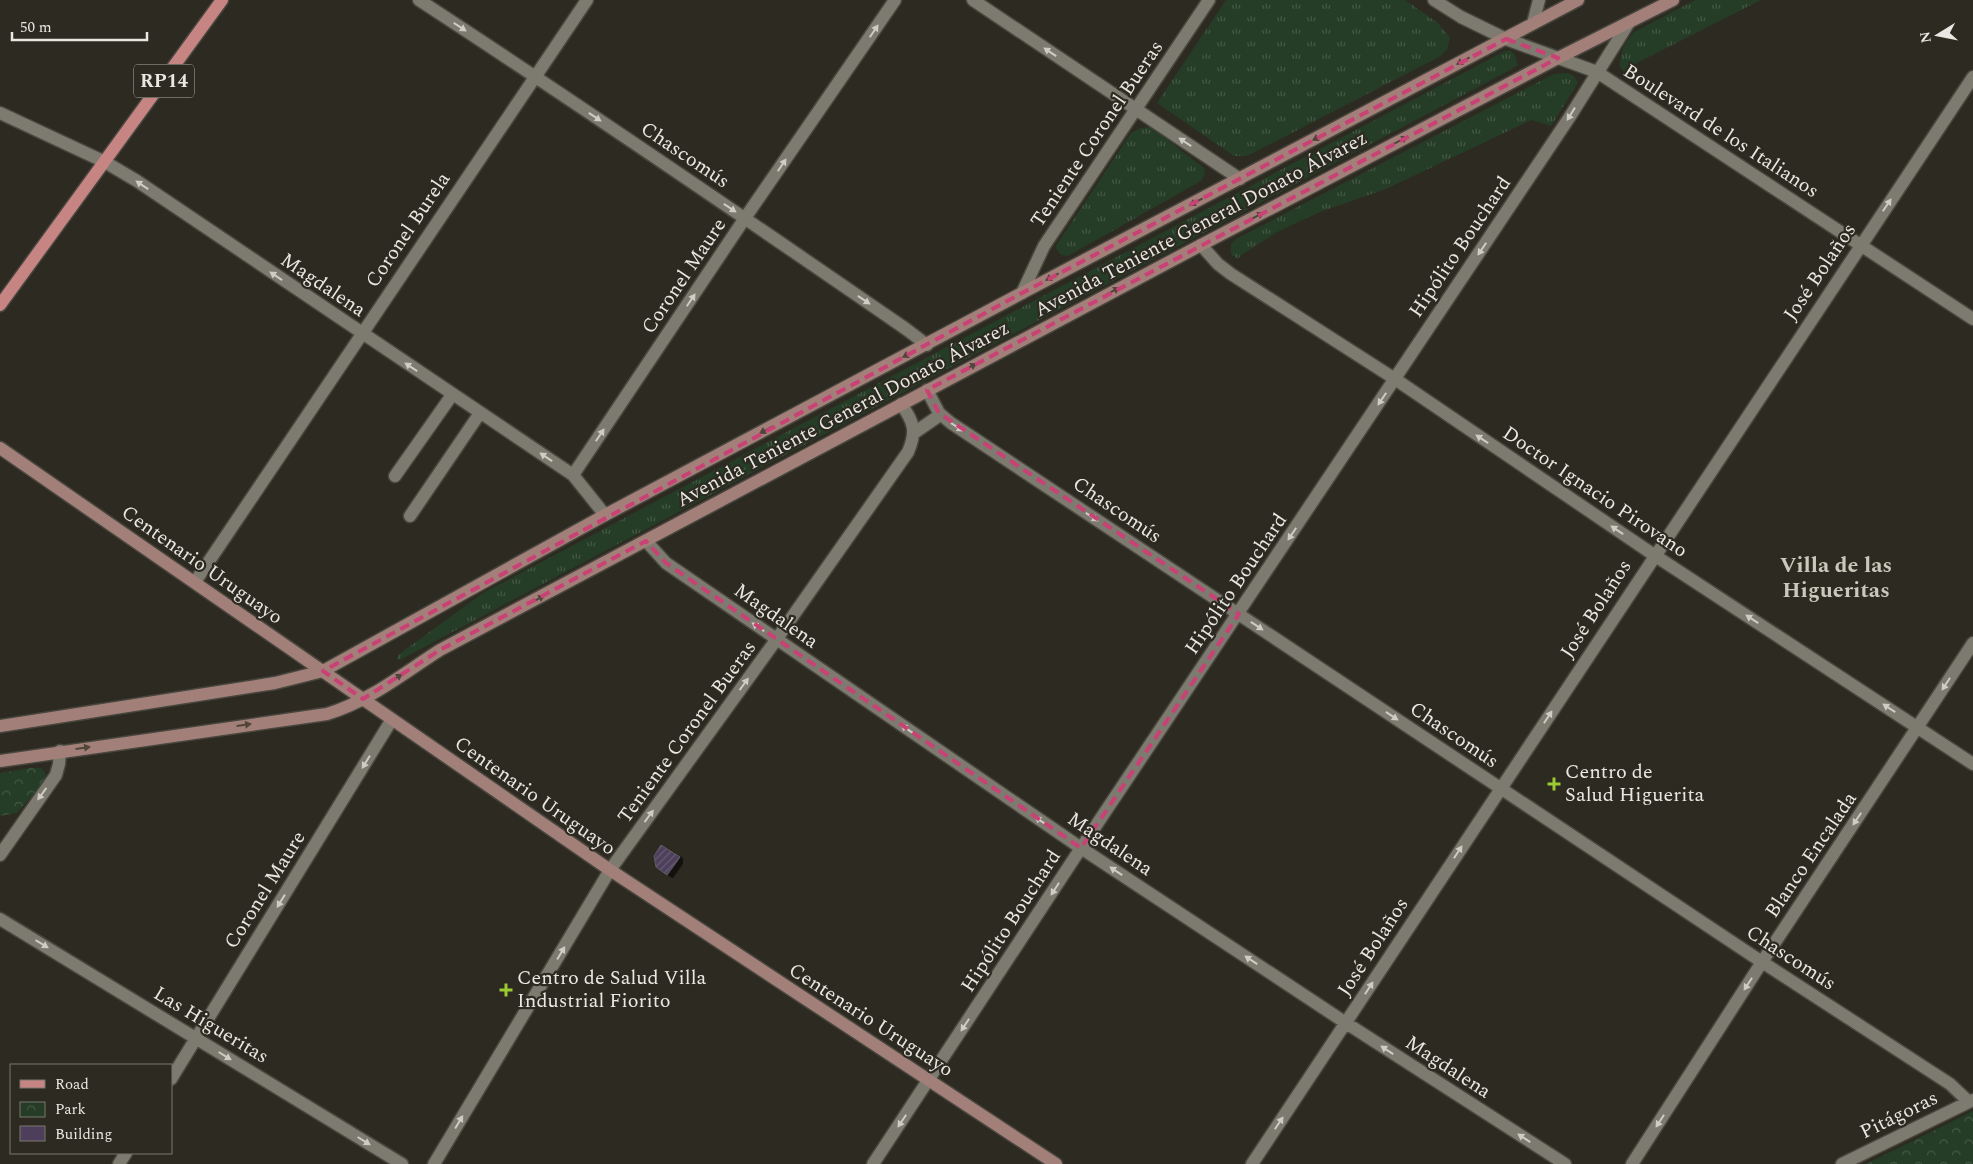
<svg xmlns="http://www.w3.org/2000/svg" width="1973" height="1164" viewBox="0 0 1973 1164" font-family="Spectral,serif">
  <defs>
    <pattern id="grass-tufts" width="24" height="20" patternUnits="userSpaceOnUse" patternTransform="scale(1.25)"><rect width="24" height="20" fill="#253c26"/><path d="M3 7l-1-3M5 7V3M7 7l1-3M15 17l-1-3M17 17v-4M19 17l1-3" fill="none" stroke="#455845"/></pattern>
    <pattern id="park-crowns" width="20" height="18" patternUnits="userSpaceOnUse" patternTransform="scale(1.25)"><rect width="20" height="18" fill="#253c26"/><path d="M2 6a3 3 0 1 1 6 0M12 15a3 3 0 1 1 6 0" fill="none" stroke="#455845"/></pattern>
    <pattern id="building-hatch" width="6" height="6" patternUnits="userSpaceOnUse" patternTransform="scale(1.25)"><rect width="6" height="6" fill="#4d3f5b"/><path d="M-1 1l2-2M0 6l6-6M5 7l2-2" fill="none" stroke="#675b72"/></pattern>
    <filter id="shadow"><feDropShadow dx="5.5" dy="3" stdDeviation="0" flood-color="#0009"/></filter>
  </defs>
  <rect width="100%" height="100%" fill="#2d2a21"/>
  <path fill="url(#grass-tufts)" d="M1226,0H1405L1438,23L1450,38L1447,50L1439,57L1247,156H1234L1157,103Z
    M1695,0H1761L1635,64L1625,72L1620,67C1619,54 1625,42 1634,32Z
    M1510,50L1515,55L1518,65L1512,69L400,660H397L398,655L483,593L1503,52Z
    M1567,73L1574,76L1578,83L1551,126L1531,120L1386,189L1320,212L1279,231L1241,255L1238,259L1231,254V244L1236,239L1554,74Z
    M1151,127L1204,168L1205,174L1201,181L1068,256L1061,255L1055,247L1131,133L1141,128Z"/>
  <path fill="url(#park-crowns)" d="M30,768H41L45,772L46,780L17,813L0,816V773Z
    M1973,1111V1164H1866Z"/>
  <path fill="url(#building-hatch)" stroke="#5f5a64" filter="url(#shadow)" d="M661,845L680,857L667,875L656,867L654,856Z"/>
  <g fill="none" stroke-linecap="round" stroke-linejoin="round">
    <defs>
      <path id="minor" d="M419,0C583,107 745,218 906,329L927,345
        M973,0L1240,179
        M1434,0L1461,17L1506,39L1597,72L1973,319
        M1533,23L1539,0
        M0,113L105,162L137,181L573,475L605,515
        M1201,245L1218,264L1231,274L1395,379L1654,555L1973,764
        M1022,293L1044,246L1209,0
        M927,390L939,413L951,423L1762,962L1950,1084L1969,1102
        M914,433L940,415
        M573,475L745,218L895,0
        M395,476L452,395
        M410,516L480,413
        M646,541L666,563L1081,848L1346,1023L1565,1164
        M195,582L587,0
        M0,855L56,775L59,764L60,751
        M0,919L402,1164
        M171,1079L391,721
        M119,1164L126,1153
        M434,1164L610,870L776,640L908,452C917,431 914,422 901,404
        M873,1164L1081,848L1569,118L1628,24
        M1252,1164L1973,77
        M1632,1164L1762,962L1973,643
        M1842,1164L1973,1100"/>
      <path id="secondary" d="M0,448L610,870L1056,1164
        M0,726L275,683L323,671L605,515L1022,293L1578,0
        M0,761L327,714C368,702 404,673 440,650L1201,245L1558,58L1673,0"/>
      <path id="primary" d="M0,305L222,0"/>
    </defs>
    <use href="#minor" stroke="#48463e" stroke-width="15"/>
    <use href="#secondary" stroke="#48463e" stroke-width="15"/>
    <use href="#primary" stroke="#48463e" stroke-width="15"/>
    <use href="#minor" stroke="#7d7a6f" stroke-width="12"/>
    <use href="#secondary" stroke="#a28079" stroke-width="12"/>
    <use href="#primary" stroke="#c68583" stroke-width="12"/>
  </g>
  <defs><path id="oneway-solid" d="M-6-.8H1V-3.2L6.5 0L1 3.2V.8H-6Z" transform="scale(1.25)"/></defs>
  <g fill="#ceccc4">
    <use href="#oneway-solid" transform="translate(460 27) rotate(33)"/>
    <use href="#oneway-solid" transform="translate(874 31) rotate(-56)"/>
    <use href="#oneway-solid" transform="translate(1050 52) rotate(-146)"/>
    <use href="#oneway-solid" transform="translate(1571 114) rotate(122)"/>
    <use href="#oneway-solid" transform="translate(595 117) rotate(34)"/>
    <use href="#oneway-solid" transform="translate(1185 142) rotate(-146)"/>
    <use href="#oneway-solid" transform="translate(782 165) rotate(-56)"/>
    <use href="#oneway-solid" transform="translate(142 185) rotate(-146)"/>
    <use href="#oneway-solid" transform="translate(1887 205) rotate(-56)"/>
    <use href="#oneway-solid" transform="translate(730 208) rotate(34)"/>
    <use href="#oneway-solid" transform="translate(1482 249) rotate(124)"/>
    <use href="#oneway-solid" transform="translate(276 276) rotate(-146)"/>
    <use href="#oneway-solid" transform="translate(691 300) rotate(-56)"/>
    <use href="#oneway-solid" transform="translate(864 300) rotate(34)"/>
    <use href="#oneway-solid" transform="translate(411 367) rotate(-146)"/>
    <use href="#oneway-solid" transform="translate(1382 399) rotate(124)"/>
    <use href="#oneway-solid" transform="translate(957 427) rotate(34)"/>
    <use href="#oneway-solid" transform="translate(600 435) rotate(-56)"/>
    <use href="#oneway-solid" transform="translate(1482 439) rotate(-146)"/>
    <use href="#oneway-solid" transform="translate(546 457) rotate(-146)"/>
    <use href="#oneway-solid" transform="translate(1092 517) rotate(34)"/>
    <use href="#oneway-solid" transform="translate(1617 530) rotate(-146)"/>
    <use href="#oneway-solid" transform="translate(1292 534) rotate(124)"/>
    <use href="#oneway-solid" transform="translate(1752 619) rotate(-147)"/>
    <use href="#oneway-solid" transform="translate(1257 626) rotate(34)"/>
    <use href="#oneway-solid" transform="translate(758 627) rotate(-145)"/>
    <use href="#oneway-solid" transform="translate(744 684) rotate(-54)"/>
    <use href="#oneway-solid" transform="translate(1946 684) rotate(123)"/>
    <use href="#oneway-solid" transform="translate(1889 708) rotate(-147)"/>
    <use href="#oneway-solid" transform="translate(1392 716) rotate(34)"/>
    <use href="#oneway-solid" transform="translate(1548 717) rotate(-57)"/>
    <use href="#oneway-solid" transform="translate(907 729) rotate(-146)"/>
    <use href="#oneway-solid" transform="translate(366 762) rotate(122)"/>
    <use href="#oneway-solid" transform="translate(42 794) rotate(126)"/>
    <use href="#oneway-solid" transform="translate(649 816) rotate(-54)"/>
    <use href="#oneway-solid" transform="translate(1857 819) rotate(124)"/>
    <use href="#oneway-solid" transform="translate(1041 821) rotate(-146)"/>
    <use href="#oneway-solid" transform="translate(1458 852) rotate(-57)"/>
    <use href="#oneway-solid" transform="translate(1116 871) rotate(-147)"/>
    <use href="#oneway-solid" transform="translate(1055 889) rotate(123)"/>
    <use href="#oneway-solid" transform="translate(281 901) rotate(122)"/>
    <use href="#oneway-solid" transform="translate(42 944) rotate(31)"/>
    <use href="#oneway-solid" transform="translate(561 953) rotate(-59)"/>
    <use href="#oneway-solid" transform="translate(1251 960) rotate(-147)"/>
    <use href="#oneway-solid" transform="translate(1748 984) rotate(123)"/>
    <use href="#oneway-solid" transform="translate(1369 988) rotate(-57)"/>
    <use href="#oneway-solid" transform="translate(965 1025) rotate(123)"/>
    <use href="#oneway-solid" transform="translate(1387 1050) rotate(-147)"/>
    <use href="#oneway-solid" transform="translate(225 1056) rotate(32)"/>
    <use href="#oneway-solid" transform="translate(902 1121) rotate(124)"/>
    <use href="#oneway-solid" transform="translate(1660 1121) rotate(123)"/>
    <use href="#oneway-solid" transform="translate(459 1122) rotate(-59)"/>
    <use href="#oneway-solid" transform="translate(1279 1123) rotate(-56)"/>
    <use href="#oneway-solid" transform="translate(1524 1138) rotate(-147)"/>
    <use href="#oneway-solid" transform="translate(364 1141) rotate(32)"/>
  </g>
  <g fill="#50443b">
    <use href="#oneway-solid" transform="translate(1463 61) rotate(152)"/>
    <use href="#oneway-solid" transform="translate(1319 137) rotate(152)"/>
    <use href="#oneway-solid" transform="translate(1401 140) rotate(-28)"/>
    <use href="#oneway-solid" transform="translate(1196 202) rotate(152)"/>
    <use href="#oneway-solid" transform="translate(1257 216) rotate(-28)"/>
    <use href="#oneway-solid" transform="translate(1052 277) rotate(152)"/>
    <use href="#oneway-solid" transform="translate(1113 291) rotate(-28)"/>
    <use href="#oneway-solid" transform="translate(909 354) rotate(152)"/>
    <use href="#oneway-solid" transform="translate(970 367) rotate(-28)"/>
    <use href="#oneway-solid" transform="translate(766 430) rotate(152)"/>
    <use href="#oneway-solid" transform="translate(538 599) rotate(-28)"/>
    <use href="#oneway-solid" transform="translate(396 678) rotate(-32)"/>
    <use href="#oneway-solid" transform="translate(244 725) rotate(-8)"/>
    <use href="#oneway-solid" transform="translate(83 748) rotate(-8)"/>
  </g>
  <path fill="none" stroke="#ca4176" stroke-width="4" stroke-dasharray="10 6" stroke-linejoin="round" d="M1506,39L1558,58L927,390L939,413L1239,614L1081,848L666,563L646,541L440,650L363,699L323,671L1022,293Z"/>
  <g fill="#9bcb33" stroke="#2d2a21" stroke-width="2">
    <path d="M1551.5 776.5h5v5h5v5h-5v5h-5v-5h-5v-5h5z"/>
    <path d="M503.5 982.5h5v5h5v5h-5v5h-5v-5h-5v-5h5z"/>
  </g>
  <g text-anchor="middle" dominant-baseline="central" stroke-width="4.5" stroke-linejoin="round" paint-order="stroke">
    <rect fill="#2d2a21" stroke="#b1aea7" stroke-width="1" x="134" y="64.5" width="60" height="33" rx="4"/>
    <g font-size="19" font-weight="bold" fill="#e9e7e1">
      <text x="164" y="81">RP14</text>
    </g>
    <g font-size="20" fill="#e9e7e1" stroke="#2d2a21">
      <text transform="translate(1721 131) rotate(33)">Boulevard de los Italianos</text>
      <text transform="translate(1097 134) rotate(-56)">Teniente Coronel Bueras</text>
      <text transform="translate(685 155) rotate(34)">Chascomús</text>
      <text transform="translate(1201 224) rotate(-28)">Avenida Teniente General Donato Álvarez</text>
      <text transform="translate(408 230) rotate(-56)">Coronel Burela</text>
      <text transform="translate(1460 247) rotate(-56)">Hipólito Bouchard</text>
      <text transform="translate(1820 272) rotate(-56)">José Bolaños</text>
      <text transform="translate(684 276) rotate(-56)">Coronel Maure</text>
      <text transform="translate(323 285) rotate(34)">Magdalena</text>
      <text transform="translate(843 414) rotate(-28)">Avenida Teniente General Donato Álvarez</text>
      <text transform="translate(1595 492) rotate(34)">Doctor Ignacio Pirovano</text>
      <text transform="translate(1117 510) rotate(34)">Chascomús</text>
      <text transform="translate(202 565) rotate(35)">Centenario Uruguayo</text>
      <text transform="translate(1236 584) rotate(-56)">Hipólito Bouchard</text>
      <text transform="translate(1596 609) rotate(-57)">José Bolaños</text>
      <text transform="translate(776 616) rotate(35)">Magdalena</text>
      <text transform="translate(687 732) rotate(-54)">Teniente Coronel Bueras</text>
      <text transform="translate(1454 735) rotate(34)">Chascomús</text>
      <text transform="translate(535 796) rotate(35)">Centenario Uruguayo</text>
      <text transform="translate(1110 844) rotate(34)">Magdalena</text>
      <text transform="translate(1811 855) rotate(-56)">Blanco Encalada</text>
      <text transform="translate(265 890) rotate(-58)">Coronel Maure</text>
      <text transform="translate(1011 921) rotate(-57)">Hipólito Bouchard</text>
      <text transform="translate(1373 947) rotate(-57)">José Bolaños</text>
      <text transform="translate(1791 958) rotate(33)">Chascomús</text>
      <text transform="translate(871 1020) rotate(33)">Centenario Uruguayo</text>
      <text transform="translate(211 1025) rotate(31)">Las Higueritas</text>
      <text transform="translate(1448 1067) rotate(33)">Magdalena</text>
      <text transform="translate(1899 1115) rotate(-26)">Pitágoras</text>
    </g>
    <g font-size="20" fill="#e9e7e1" stroke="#2d2a21" text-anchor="start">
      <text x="1565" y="772">Centro de<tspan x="1565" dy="23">Salud Higuerita</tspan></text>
      <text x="517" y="978">Centro de Salud Villa<tspan x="517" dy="23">Industrial Fiorito</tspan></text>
    </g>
    <g font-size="22" font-weight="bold" fill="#cac7bb" stroke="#2d2a21">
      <text x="1836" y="565">Villa de las<tspan x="1836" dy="25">Higueritas</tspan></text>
    </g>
  </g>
  <rect x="10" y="1064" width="162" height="90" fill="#2d2a21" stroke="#78766e"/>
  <rect x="20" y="1080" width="25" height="8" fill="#c68583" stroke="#78766e"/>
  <text x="55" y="1089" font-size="15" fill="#e9e7e1">Road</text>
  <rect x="20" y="1102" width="25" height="15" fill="url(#park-crowns)" stroke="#78766e"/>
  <text x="55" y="1114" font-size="15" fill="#e9e7e1">Park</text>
  <rect x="20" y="1126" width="25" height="15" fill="#4d3f5b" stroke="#78766e"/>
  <text x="55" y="1139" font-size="15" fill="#e9e7e1">Building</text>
  <g transform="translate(1938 35) rotate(260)" stroke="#2d2a21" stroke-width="4" paint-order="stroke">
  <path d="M0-4L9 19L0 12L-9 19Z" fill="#e9e7e1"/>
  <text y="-8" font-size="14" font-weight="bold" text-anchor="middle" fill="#e9e7e1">N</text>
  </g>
  <path d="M12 32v8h135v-8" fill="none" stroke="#e9e7e1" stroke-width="2.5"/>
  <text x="20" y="32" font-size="15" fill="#e9e7e1" stroke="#2d2a21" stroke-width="4" paint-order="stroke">50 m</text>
</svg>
